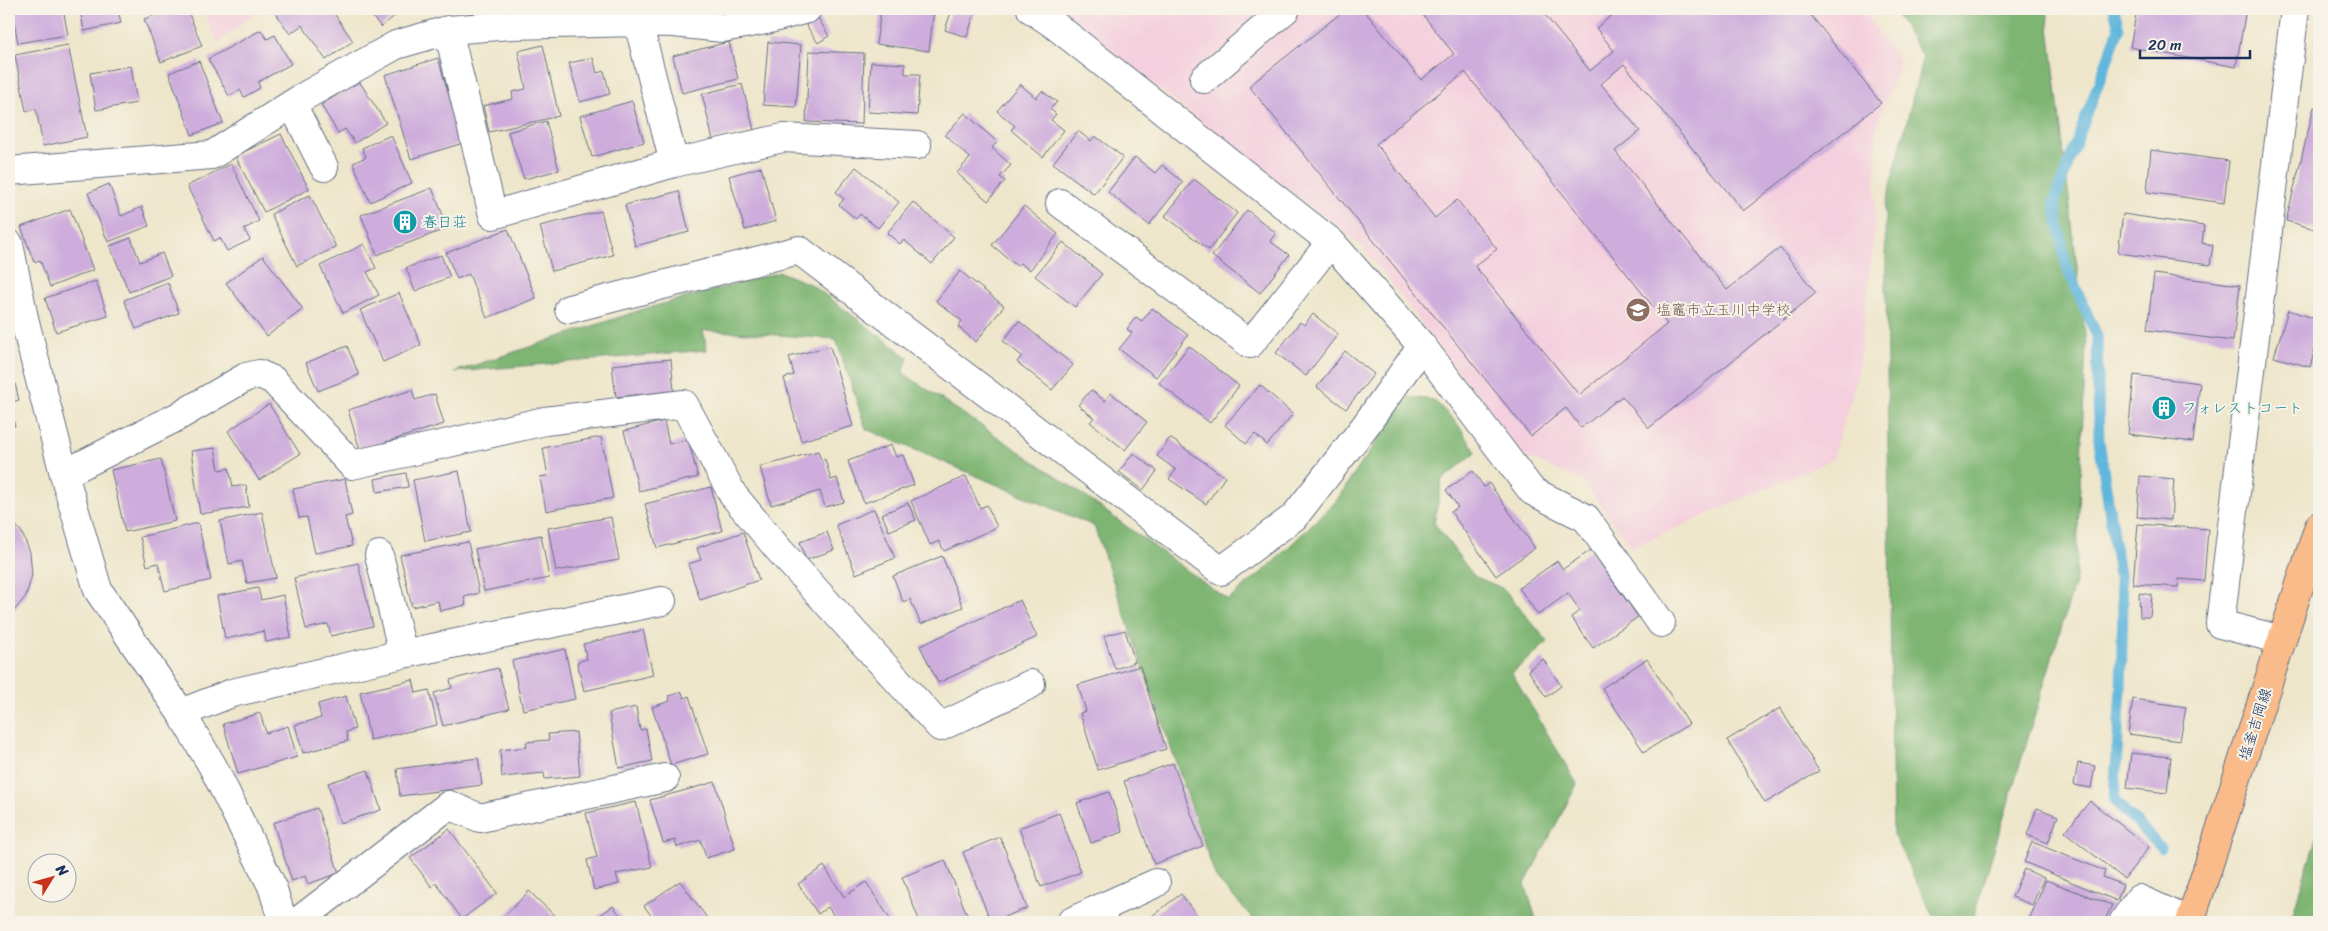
<svg xmlns="http://www.w3.org/2000/svg" width="2328" height="931" viewBox="0 0 2328 931" font-family="Sriracha,'Klee One',sans-serif">
  <rect width="100%" height="100%" fill="#f7f3e8"/>
  <filter id="ink" filterUnits="userSpaceOnUse"><feTurbulence type="fractalNoise" baseFrequency=".02" numOctaves="2"/><feDisplacementMap in="SourceGraphic" scale="10" xChannelSelector="R" yChannelSelector="G"/><feConvolveMatrix kernelMatrix="1 2 1 2 8 2 1 2 1" color-interpolation-filters="sRGB"/></filter>
  <filter id="wash" filterUnits="userSpaceOnUse"><feTurbulence type="fractalNoise" baseFrequency=".0096" numOctaves="4" result="noise"/><feDisplacementMap in="SourceGraphic" scale="20" xChannelSelector="R" yChannelSelector="G"/><feGaussianBlur stdDeviation="1.12" result="paint"/><feColorMatrix in="noise" values="0 0 0 0 0 0 0 0 0 0 0 0 0 0 0 0 0 1.4 0 .05"/><feComposite in="paint" operator="in"/></filter>
  <g filter="url(#wash)">
    <rect width="100%" height="100%" fill="#eee6ca"/>
    <path fill="#f4cfdd" d="M202,9H259L218,43Z
      M1056,9H1862L1900,62L1876,127L1875,229L1858,373L1833,459L1631,548L1583,481L1522,455L1362,246Z"/>
    <path fill="#7eb572" stroke="#4c7268" d="M1893,9H2047L2086,344L2076,579L1972,922H1936L1893,834L1885,208L1923,57Z
      M780,272L812,285L908,357L903,373L1075,489L1228,600L1267,568L1336,501L1407,397L1434,400L1457,423L1476,452L1442,480L1434,523L1474,576L1504,589L1548,642L1512,673L1577,784L1525,884L1537,922H1256L1216,878L1094,526L866,429L836,339L703,330L707,350L454,372L644,309Z
      M2319,828V922H2290Z"/>
    <g fill="none" stroke-linecap="round" stroke-linejoin="round">
      <path stroke="#60b6dc" stroke-width="11" d="M2114,9L2119,29L2054,202L2067,268L2097,336L2099,440L2123,602L2121,689L2114,800L2161,848"/>
    </g>
    <g id="blocks">
      <path fill="#ceacdc" fill-rule="evenodd" d="M12,9H63L68,35L18,43Z
        M80,9H118L121,23L84,31Z
        M172,9H187L202,46L161,62L144,19Z
        M277,9H331L353,41L326,60L302,25L290,34L274,10Z
        M366,9H403L381,27Z
        M881,9H934L929,51L876,44Z
        M952,9H976L967,37L945,30Z
        M1346,9H1363L1421,80L1454,54L1418,9H1543L1541,10L1590,71L1614,51L1596,28L1620,9H1806L1881,103L1743,211L1624,64L1601,84L1640,131L1615,151L1727,290L1780,248L1816,293L1649,428L1622,396L1581,428L1566,408L1531,436L1249,86ZM1465,72L1667,324L1579,395L1475,266L1497,249L1457,200L1435,218L1376,144Z
        M2137,9H2246L2236,67L2130,47Z
        M818,18L829,36L818,43L806,25Z
        M2319,29V46L2314,44Z
        M261,30L267,39L275,35L291,64L258,82L260,88L244,97L240,90L229,96L208,59Z
        M729,42L738,79L682,93L673,56Z
        M768,42L801,45L796,107L763,105Z
        M68,45L87,137L43,146L36,109L26,111L15,55Z
        M543,45L559,116L489,132L483,106L513,99L512,92L526,89L518,51Z
        M809,51L864,53L862,124L806,122Z
        M438,58L463,143L411,159L385,75Z
        M593,58L597,73L604,71L610,94L580,102L569,63Z
        M199,61L223,123L192,135L169,73Z
        M871,62L905,64V74H920L917,115L868,112Z
        M131,66L137,103L96,110L90,73Z
        M359,81L386,123L355,143L345,129L338,133L321,105Z
        M742,84L754,130L713,140L702,94Z
        M1020,84L1036,98L1042,91L1057,102L1050,109L1056,114L1051,120L1064,130L1043,157L1011,130L1015,126L997,111Z
        M632,101L644,142L592,157L580,116Z
        M2314,107L2319,109V230L2286,221Z
        M965,113L997,142L992,148L1011,165L1000,177L1005,181L988,201L957,173L970,158L945,135Z
        M546,121L559,170L524,179L508,132Z
        M1078,131L1091,141L1095,136L1123,157L1094,194L1053,163Z
        M281,134L309,189L264,212L235,156Z
        M391,135L412,183L370,202L353,163L366,157L362,148Z
        M2151,150L2229,161L2224,203L2147,192Z
        M1135,157L1155,173L1162,165L1183,182L1149,225L1108,192Z
        M231,164L259,221L244,229L250,240L227,251L220,238L214,241L187,186Z
        M761,167L776,221L745,230L729,176Z
        M856,167L899,202L878,228L860,214L856,219L839,205L844,199L836,192Z
        M1194,179L1237,213L1209,250L1165,216Z
        M109,184L121,216L142,207L149,226L108,242L88,193Z
        M432,188L448,228L377,255L361,215Z
        M679,191L689,232L635,246L625,205Z
        M310,195L336,247L297,266L271,214Z
        M913,202L954,237L932,264L904,240L900,244L887,233Z
        M1024,206L1058,234L1030,270L1020,263L1017,266L992,245Z
        M70,209L93,270L50,287L40,260L34,262L21,227Z
        M1247,210L1276,233L1270,241L1289,255L1260,293L1212,256Z
        M601,211L613,255L552,271L540,226Z
        M2123,214L2204,226L2202,243L2213,245L2210,265L2118,253Z
        M508,229L536,298L487,318L469,274L457,279L446,253Z
        M131,238L140,262L162,253L171,276L129,292L110,246Z
        M1063,242L1102,274L1075,307L1035,276Z
        M364,244L376,268L367,272L379,295L343,313L320,266Z
        M441,255L450,277L415,291L406,268Z
        M263,256L303,309L267,336L226,283Z
        M960,271L1004,306L976,342L958,327L962,321L936,301Z
        M2154,274L2240,285L2233,341L2147,330Z
        M96,281L108,316L56,332L45,298Z
        M168,283L179,313L136,329L124,300Z
        M399,293L421,345L383,362L360,310Z
        M1152,308L1188,335L1156,377L1119,349L1132,333L1127,329L1136,317L1142,321Z
        M2288,310L2319,320V335L2310,367L2274,357Z
        M1313,314L1338,334L1306,376L1276,353L1300,322L1304,325Z
        M1019,321L1073,365L1052,390L1017,362L1022,356L1003,341Z
        M347,346L359,375L318,391L306,363Z
        M830,346L853,426L801,441L784,378L794,375L789,357Z
        M1189,346L1239,386L1210,423L1159,383Z
        M1345,351L1374,374L1346,409L1317,387Z
        M9,359L19,400L9,403Z
        M671,359L674,391L616,397L612,365Z
        M2134,375L2200,383L2193,442L2128,434Z
        M1260,385L1293,414L1267,445L1255,434L1246,444L1225,425Z
        M412,390L415,400L435,394L444,424L360,450L348,410Z
        M1091,390L1105,401L1111,393L1147,422L1125,450L1090,422L1094,418L1078,405Z
        M9,404L15,426L9,428Z
        M269,404L300,454L259,480L228,431Z
        M664,421L669,444L688,439L698,477L639,491L624,431Z
        M601,437L613,498L546,511L540,477L548,476L543,448Z
        M1170,438L1225,477L1206,504L1169,479L1176,470L1157,456Z
        M891,445L896,457L903,455L914,485L864,503L848,461Z
        M215,448L219,470L229,468L233,487L246,485L249,507L200,514L191,451Z
        M818,451L821,460L825,459L831,480L837,478L844,502L825,507L820,491L771,505L760,467Z
        M1133,453L1157,471L1143,490L1119,472Z
        M161,459L175,521L125,532L111,470Z
        M459,471L471,532L425,541L413,480Z
        M1473,471L1484,487L1489,483L1535,548L1496,576L1451,512L1458,507L1446,490Z
        M406,473L408,487L377,492L375,479Z
        M966,476L980,508L987,505L997,527L944,551L939,541L930,545L911,501Z
        M2140,476L2174,479L2171,520L2137,517Z
        M345,479L352,515L345,517L352,546L315,553L307,517L299,518L293,489Z
        M711,487L722,531L657,548L645,504Z
        M908,503L916,520L889,531L882,514Z
        M874,509L895,558L856,574L836,525Z
        M262,512L276,578L247,583L242,561L229,564L220,521Z
        M611,517L619,560L556,571L548,528Z
        M9,519L21,531L30,552L32,575L26,596L9,617Z
        M198,523L211,580L165,591L158,563L147,566L140,537Z
        M2138,524L2208,529L2204,581L2179,579L2178,587L2133,584Z
        M743,532L759,580L700,600L688,564L701,560L697,548Z
        M827,532L834,550L806,560L800,542Z
        M541,535L549,578L484,591L475,549Z
        M468,542L479,593L464,597L466,605L440,611L438,601L412,607L400,555Z
        M1591,550L1638,617L1593,648L1571,617L1580,611L1568,593L1538,615L1519,588L1557,561L1563,569Z
        M942,556L963,607L921,624L910,599L903,602L893,576Z
        M358,563L373,626L331,636L328,624L306,629L294,578Z
        M258,588L261,600L283,595L291,637L266,642L264,631L225,639L217,596Z
        M2139,593L2152,595L2150,617H2140Z
        M1020,600L1037,637L938,683L920,646Z
        M643,630L653,675L584,691L577,662L587,659L583,644Z
        M1125,630L1135,662L1115,669L1104,636Z
        M565,649L575,699L523,710L512,661Z
        M1543,659L1561,686L1546,697L1528,670Z
        M1647,659L1689,724L1644,752L1602,688Z
        M1140,666L1166,749L1098,770L1080,713L1086,711L1078,685Z
        M498,668L509,709L443,726L434,693L452,688L450,680Z
        M413,680L416,693L429,690L437,725L370,740L360,692Z
        M682,692L684,698L689,696L708,754L671,765L652,707L670,701L669,696Z
        M346,696L355,729L346,732L348,741L303,753L295,725L321,718L318,704Z
        M2133,699L2186,707L2180,741L2128,734Z
        M636,707L640,730L646,729L652,761L619,768L609,713Z
        M1780,708L1819,771L1765,803L1727,740Z
        M260,713L266,733L288,726L297,757L238,774L223,724Z
        M576,732L580,776L545,779L544,773L502,777L500,750L527,747L526,742L549,740L548,734Z
        M2131,753L2171,757L2167,793L2127,788Z
        M478,758L482,785L400,796L397,769Z
        M1173,763L1203,846L1154,864L1124,781Z
        M2078,763L2095,766L2091,788L2074,785Z
        M368,770L381,810L340,823L328,783Z
        M715,782L735,849L706,858L701,840L677,847L675,840L663,843L650,800Z
        M1109,792L1123,832L1091,843L1077,803Z
        M2090,801L2149,847L2124,879L2065,832Z
        M636,802L652,867L616,874L619,884L594,890L587,860L597,857L586,813Z
        M317,808L339,873L308,884L305,876L292,881L273,823Z
        M2037,808L2058,816L2048,843L2027,835Z
        M1059,813L1081,872L1041,887L1019,828Z
        M449,829L497,893L462,919L436,883L432,887L410,858Z
        M1000,837L1027,908L991,922L963,852Z
        M2032,842L2105,871L2103,877L2123,885L2117,901L2024,862Z
        M945,860L970,922H920L902,877Z
        M824,866L844,897L866,882L892,922H838L828,907L818,914L798,884Z
        M2024,869L2044,878L2032,905L2012,897Z
        M2046,880L2112,905L2104,922H2028Z
        M680,881L710,922H656L644,906Z
        M529,891L561,922H502L500,921Z
        M1181,894L1202,922H1144Z
        M613,906L622,918L616,922H590Z"/>
    </g>
  </g>
  <g filter="url(#ink)">
    <use href="#blocks" fill-opacity="0" stroke="#656f84" stroke-width="1"/>
    <g fill="none" stroke-linecap="round" stroke-linejoin="round">
      <defs>
        <path id="minor" d="M1031,9L1052,23L1331,242L1422,346L1532,491L1586,518L1661,623
          M638,22L674,163
          M448,30L493,215L674,163L783,138L917,145
          M1204,79L1286,9
          M292,104L324,167
          M9,171L212,155L303,97L396,45L448,30L511,25L638,22L674,23L723,28L766,20L807,9
          M1060,203L1250,344L1331,242
          M9,244L24,318L64,474L98,590L181,713L212,765L272,886L283,922
          M569,309L799,250L1221,571L1294,517L1365,426L1422,346
          M64,474L177,417L246,377L259,374L273,380L352,465L545,421L684,404L733,495L779,550L940,727L1031,684
          M379,555L403,654
          M2282,640L2220,624L2295,9
          M181,713L232,693L403,654L662,601
          M1094,911L1156,883
          M297,922L449,805L480,818L665,778
          M1071,922L1094,911L1104,922
          M2123,922L2139,899L2191,922"/>
        <path id="major" d="M2190,922L2319,526"/>
      </defs>
      <use href="#minor" stroke="#656f84" stroke-width="30"/>
      <use href="#major" stroke="#656f84" stroke-width="30"/>
      <use href="#minor" stroke="#fff" stroke-width="28"/>
      <use href="#major" stroke="#fabb8b" stroke-width="28"/>
    </g>
  </g>
  <defs>
    <symbol id="building-disc" viewBox="-11 -11 22 22"><circle r="9.5" fill="#0f9aa8" stroke="#f7f3e8"/><path d="M-4-6H4V6H1V3H-1V6H-4ZM-2.5-4.3h1.7v1.8h-1.7ZM.8-4.3h1.7v1.8H.8ZM-2.5-1h1.7V.8h-1.7ZM.8-1h1.7V.8H.8Z" fill="#fff"/></symbol>
    <symbol id="school-disc" viewBox="-11 -11 22 22"><circle r="9.5" fill="#8d6e63" stroke="#f7f3e8"/><path d="M0-5L7-2L0 1L-7-2ZM-4 1L0 2.5L4 1V4Q0 6-4 4Z" fill="#fff"/></symbol>
  </defs>
  <g fill-rule="evenodd">
    <use href="#building-disc" x="391" y="208" width="28" height="28"/>
    <use href="#school-disc" x="1624" y="296" width="28" height="28"/>
    <use href="#building-disc" x="2150" y="394" width="28" height="28"/>
  </g>
  <g text-anchor="middle" dominant-baseline="central" stroke-width="4" stroke-linejoin="round" paint-order="stroke">
    <g font-size="15" fill="#0d838f" stroke="#f7f3e8" text-anchor="start">
      <text x="422" y="222">春日荘</text>
      <text x="2182" y="408">フォレストコート</text>
    </g>
    <g font-size="15" fill="#785e54" stroke="#f7f3e8" text-anchor="start">
      <text x="1656" y="310">塩竈市立玉川中学校</text>
    </g>
    <g font-size="15" fill="#1b2f5e" stroke="#f7f3e8">
      <text transform="translate(2255 724) rotate(-72)">塩釜吉岡線</text>
    </g>
  </g>
  <rect width="2328" height="931" fill="none" stroke="#f7f3e8" stroke-width="30"/>
  <g transform="translate(52 878) rotate(53)"><circle r="24" fill="#f7f3e8" stroke="#9fa5b1"/>
  <path d="M0-4L9 19L0 12L-9 19Z" fill="#c8321e"/>
  <text y="-8" font-size="14" font-weight="bold" text-anchor="middle" fill="#1b2f5e">N</text>
  </g>
  <path d="M2140 50v8h110v-8" fill="none" stroke="#1b2f5e" stroke-width="2.5"/>
  <text x="2148" y="50" font-size="15" fill="#1b2f5e" stroke="#f7f3e8" stroke-width="4" paint-order="stroke">20 m</text>
</svg>
